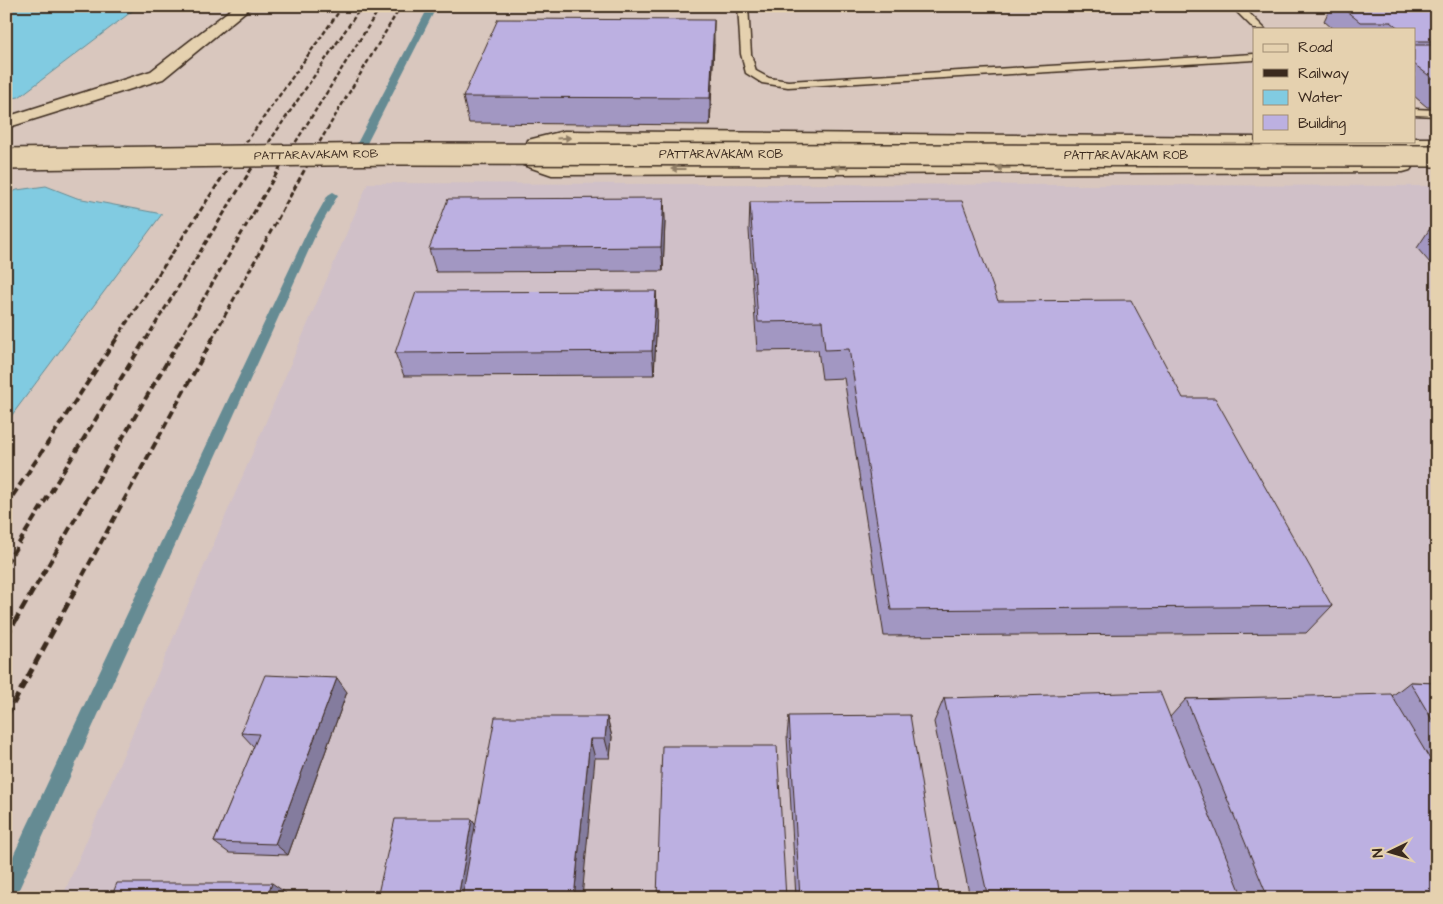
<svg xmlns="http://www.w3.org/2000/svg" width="1443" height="904" viewBox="0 0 1443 904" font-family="'Architects Daughter',sans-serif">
  <rect width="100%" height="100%" fill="#d9c7be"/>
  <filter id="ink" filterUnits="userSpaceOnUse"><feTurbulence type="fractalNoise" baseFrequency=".02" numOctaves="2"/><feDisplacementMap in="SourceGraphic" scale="10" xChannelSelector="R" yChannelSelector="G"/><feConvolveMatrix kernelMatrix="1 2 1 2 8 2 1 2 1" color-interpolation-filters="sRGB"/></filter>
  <g filter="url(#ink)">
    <path fill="#d0c0c8" d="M368,183L1437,186V898H62Z"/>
    <path fill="#81cbe1" stroke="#658b93" d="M6,6H139L19,97L6,99Z
      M46,186L77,198L162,214L6,423V195L17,190Z"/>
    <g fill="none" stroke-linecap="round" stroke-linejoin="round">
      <path fill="#658b93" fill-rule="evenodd" d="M429,6H437L363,151L361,153H355L353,151Z
        M333,192L338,195L317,232L15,898H6V871L307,232L328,195Z"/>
      <defs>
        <path id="service" d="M738,6H748L751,54L756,71L769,78L788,81L1254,54V60L788,87L762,83L746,73L741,54Z
          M1231,6H1242L1265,29H1254Z
          M1414,109L1437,110V116L1414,115Z"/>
        <path id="minor" d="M235,6H252L163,79L6,128V117L151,71Z"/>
        <path id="tertiary" d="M564,131L1254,137V141H1414V138H1437V150L564,143L543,147L540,158L554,163L1403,160L1410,162L1413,166L1410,170L1403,172L552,175L523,165L520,161L528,140Z"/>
      </defs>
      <use href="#service" stroke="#3b2a1e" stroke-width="3"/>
      <use href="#minor" stroke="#3b2a1e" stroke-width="3"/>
      <use href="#tertiary" stroke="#3b2a1e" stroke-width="3"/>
      <use href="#service" fill="#e5d1af" fill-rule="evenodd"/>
      <use href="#minor" fill="#e5d1af" fill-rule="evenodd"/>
      <use href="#tertiary" fill="#e5d1af" fill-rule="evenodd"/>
      <path stroke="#3b2a1e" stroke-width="2.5" stroke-dasharray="4.5 2.5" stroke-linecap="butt" d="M242,148L343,6
        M265,148L362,6
        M292,148L381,6
        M316,148L401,6"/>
      <path stroke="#3b2a1e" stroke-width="3" stroke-dasharray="5.5 3" stroke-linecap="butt" d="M116,339L242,147
        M146,339L265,147
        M180,339L292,147
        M212,339L317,147"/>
      <path stroke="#3b2a1e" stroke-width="4" stroke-dasharray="8 4" stroke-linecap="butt" d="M6,506L117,338
        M6,564L146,338
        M36,586L181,338
        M77,586L213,338"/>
      <path stroke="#3b2a1e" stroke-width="5" stroke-dasharray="10 5" stroke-linecap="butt" d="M6,637L36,585
        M6,717L78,585"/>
      <defs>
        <path id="secondary-bridge" d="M6,159L399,154L1437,156"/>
      </defs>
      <use href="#secondary-bridge" stroke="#3b2a1e" stroke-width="24" stroke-linecap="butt"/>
      <use href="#secondary-bridge" stroke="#e5d1af" stroke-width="21"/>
    </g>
    <path fill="#a297c2" stroke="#3b2a1e" d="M1331,6H1437V107H1427L1414,96V29H1333L1324,21Z
      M714,44L710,125L469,123L463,97Z
      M664,198L665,221L663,271L436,272L429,249Z
      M750,202L998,301L1183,398L1332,606L1306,633L884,636L844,378L822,379L818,350L757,351L749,230Z
      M1433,224H1437V271L1417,248Z
      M656,291L657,314L654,375L404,376L395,353Z
      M1410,682L1437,683V898H970L934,722L944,698L1170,717L1186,699L1392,696Z
      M347,692L288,855L229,853L214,842L254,747L241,733Z
      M789,716L940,898H796L787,736Z
      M607,717L612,737L610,758H595L377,898L472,819L476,825Z"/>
    <path fill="#847b9e" stroke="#3b2a1e" d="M714,20V44L710,125V98Z
      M664,198L665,221L663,271L661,247Z
      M656,291L657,314L654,375L652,351Z
      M337,678L347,692L288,855L275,844Z
      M607,717L612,737L610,758L605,739Z
      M590,739L595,758L582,898H574Z
      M472,819L479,831L468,898H458Z
      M272,883L286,893L284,898H267Z"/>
    <path fill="#bcb0e1" stroke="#3b2a1e" d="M1340,6H1437V41H1417L1414,40V29H1400L1391,22H1360Z
      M498,19L714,20L710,98L463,97Z
      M1414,45H1437V82L1414,64Z
      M664,198L661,247L429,249L448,199Z
      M962,201L998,301L1131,300L1183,398H1215L1332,606L891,610L849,349L825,350L822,321L758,322L750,202Z
      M656,291L652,351L395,353L416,292Z
      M265,675L337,678L275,844L214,842L259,734L241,733Z
      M1410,682L1437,683V728Z
      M1160,692L1243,898H988L944,698Z
      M1391,694L1437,771V898H1268L1186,699Z
      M910,715L940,898H800L789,716Z
      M495,717H607L605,739H590L574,898H462Z
      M662,746H777L786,898H657Z
      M395,819H472L458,898H377Z
      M117,883H272L267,898H111Z"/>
    <defs><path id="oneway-solid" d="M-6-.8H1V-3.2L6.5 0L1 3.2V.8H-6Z" transform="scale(1.25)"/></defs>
    <g fill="#907e66">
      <use href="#oneway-solid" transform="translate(564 138) rotate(-4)"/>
      <use href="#oneway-solid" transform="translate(841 168) rotate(180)"/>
      <use href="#oneway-solid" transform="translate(1003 168) rotate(180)"/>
      <use href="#oneway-solid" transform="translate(678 169) rotate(180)"/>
    </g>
  </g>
  <g text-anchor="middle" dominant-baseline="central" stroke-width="5" stroke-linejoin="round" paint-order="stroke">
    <g font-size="12" fill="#3b2a1e" stroke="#e5d1af">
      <text x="721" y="154">PATTARAVAKAM ROB</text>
      <text transform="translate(316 155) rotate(-1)">PATTARAVAKAM ROB</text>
      <text x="1126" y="155">PATTARAVAKAM ROB</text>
    </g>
  </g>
  <rect width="1443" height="904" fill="none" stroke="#e5d1af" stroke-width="25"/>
  <rect x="12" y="12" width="1418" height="879" fill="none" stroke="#3b2a1e" stroke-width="2" filter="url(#ink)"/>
  <rect x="1253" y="28" width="162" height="115" fill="#e5d1af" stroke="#a18e75"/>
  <rect x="1263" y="44" width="25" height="8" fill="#e5d1af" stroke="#a18e75"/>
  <text x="1298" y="52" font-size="15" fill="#3b2a1e">Road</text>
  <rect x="1263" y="69" width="25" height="8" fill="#3b2a1e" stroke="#a18e75"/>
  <text x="1298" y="78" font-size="15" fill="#3b2a1e">Railway</text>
  <rect x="1263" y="90" width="25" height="15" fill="#81cbe1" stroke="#a18e75"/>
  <text x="1298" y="102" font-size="15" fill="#3b2a1e">Water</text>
  <rect x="1263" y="115" width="25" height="15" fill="#bcb0e1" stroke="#a18e75"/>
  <text x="1298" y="128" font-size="15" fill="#3b2a1e">Building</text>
  <g transform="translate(1390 852) rotate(265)" stroke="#e5d1af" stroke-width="4" paint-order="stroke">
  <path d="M0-4L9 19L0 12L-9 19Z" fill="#3b2a1e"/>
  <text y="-8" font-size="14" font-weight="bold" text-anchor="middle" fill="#3b2a1e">N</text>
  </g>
</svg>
